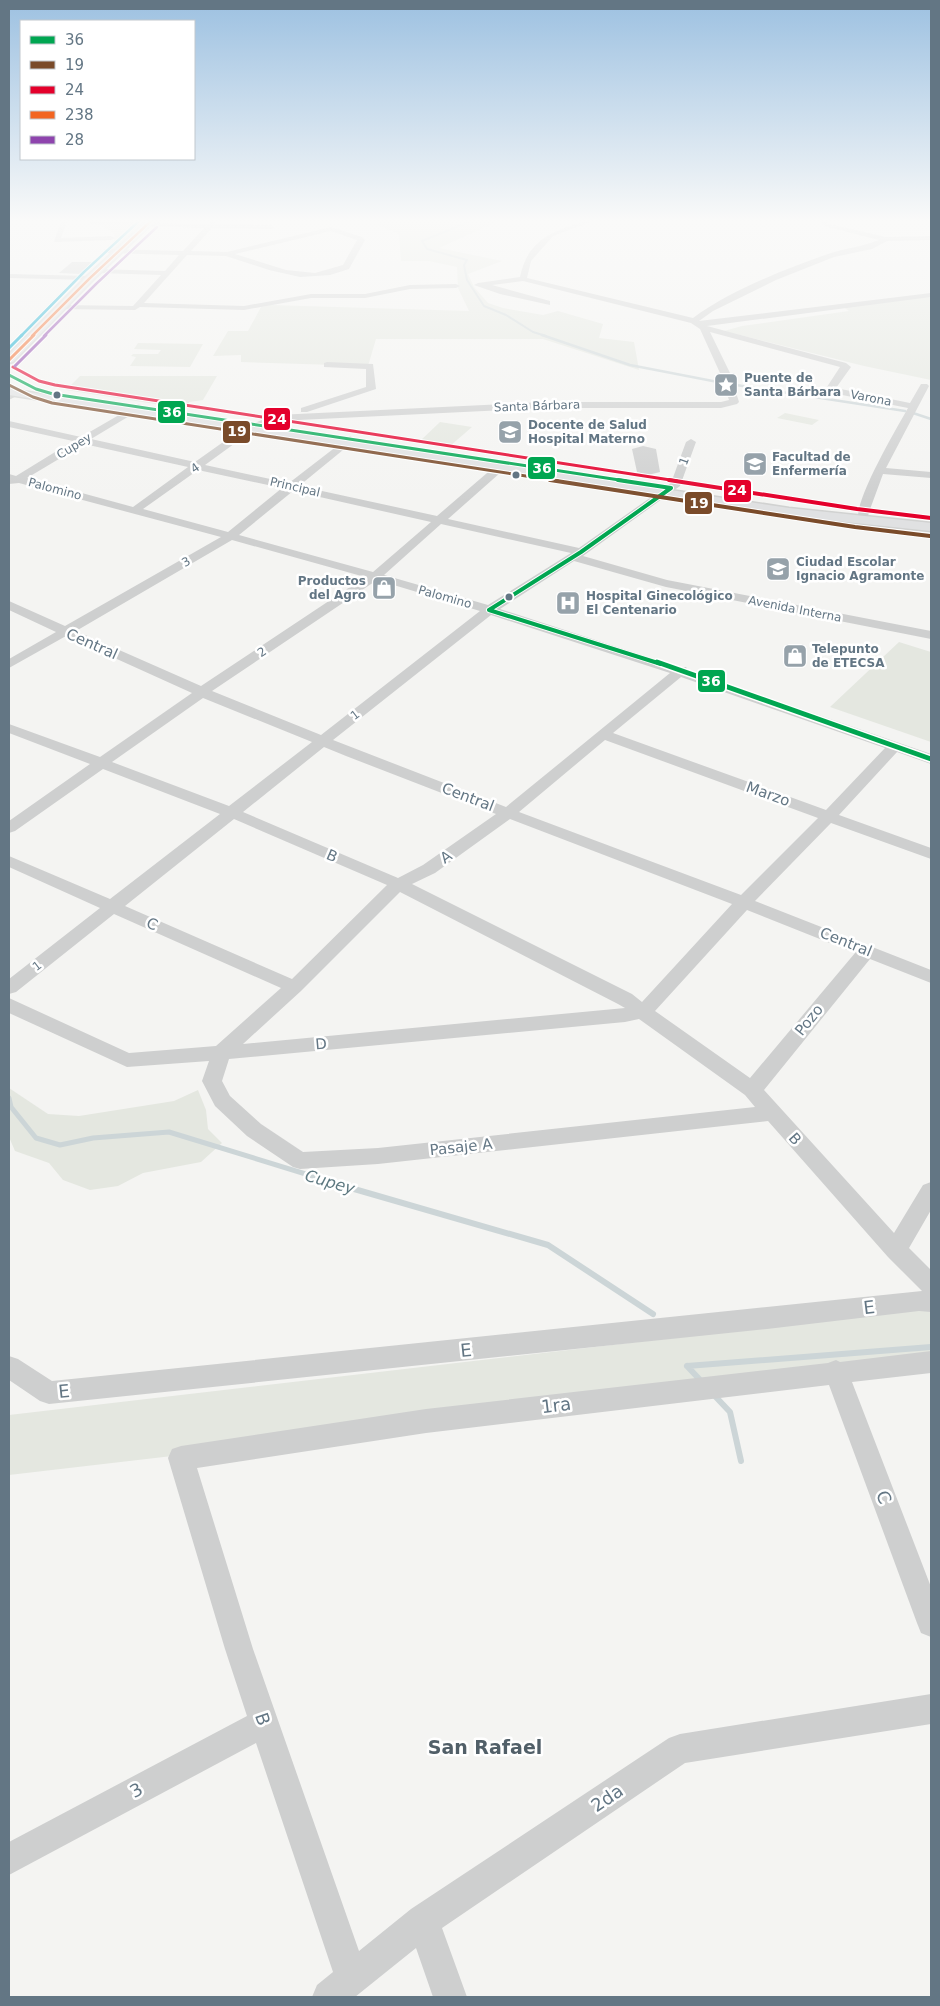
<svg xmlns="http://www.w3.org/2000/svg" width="940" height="2006" viewBox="0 0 940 2006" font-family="'DejaVu Sans',sans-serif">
  <rect width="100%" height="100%" fill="#f4f4f2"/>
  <path fill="#e4e7e0" d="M381,221H498L439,248L502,261L468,274L474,287L488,303L503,308L543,315L558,311L603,324L599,338L634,342L639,370L543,339H376L368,366L241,362V355L213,356L228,331H248L261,307L270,305L469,311L458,288L457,267L429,261H401L399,234L375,224Z
    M99,224L142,225L116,250H111L115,237L114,233Z
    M922,295L931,298V380L864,366L724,331L742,326L849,311L842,306Z
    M138,343L203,344L190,367L130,366L136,357L131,356L133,354H158L161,350L134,349Z
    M80,376H217L203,400L189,402L187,409L66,390Z
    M785,413L819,420L812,425L777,418Z
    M440,422L472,427L450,446L419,442Z
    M514,455L560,461L571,467L504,457Z
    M899,642L931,652V742L830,707Z
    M9,1088L48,1114L79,1116L174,1101L198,1090L206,1110L208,1129L222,1143L201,1162L143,1173L118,1186L90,1190L63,1180L49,1163L15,1151L9,1137Z
    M931,1308V1368L9,1475V1415Z"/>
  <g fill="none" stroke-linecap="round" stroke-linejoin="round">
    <path stroke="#ccd5d7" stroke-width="2" d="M471,221L422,241L427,249L467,260L464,265L467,280L484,306L506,315L533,332L546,336"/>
    <path stroke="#ccd5d7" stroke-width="2.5" d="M542,335L630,365L723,383L905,411
      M913,413L931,419"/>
    <path stroke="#ccd5d7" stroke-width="5" d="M9,1098L11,1107L36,1138L60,1145L93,1138L169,1132L335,1183"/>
    <path stroke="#ccd5d7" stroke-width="6" d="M330,1182L548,1245L653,1314
      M687,1366L931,1347
      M687,1366L702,1382
      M713,1394L730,1412L741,1461"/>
  </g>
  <path fill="#cfd0d0" d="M72,262H94L81,274L59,273Z
    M643,446L656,449L660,472L648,475L637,472L632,449Z"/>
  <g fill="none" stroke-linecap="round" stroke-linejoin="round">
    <defs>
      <path id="major" d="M147,221H155L93,280L13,362L9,363V354L87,276Z
        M9,389L789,508L931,523V531L789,516L9,395Z"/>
    </defs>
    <use href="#major" stroke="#d1d2d1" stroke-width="3"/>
    <path fill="#cecfcf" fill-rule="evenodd" d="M61,221H67L61,238L111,236L115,238L111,240L54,242Z
      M91,221L208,224L211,221H217L215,224L271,225L274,227L271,229L212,228L191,251L227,252L331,227L362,237L365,240L349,269L330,275L300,277L269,270L226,256L187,255L144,303L244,306L311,294H365L410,285L456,284L460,286L456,288L410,289L365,298H311L244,310L140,307L135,310L58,309V305H61L133,306L161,275L98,273H95V269L165,271L179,255L108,253L104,251L105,249L183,251L204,228L89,224V222ZM331,231L357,240L343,265L315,273L286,270L235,254Z
      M585,221H593L553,236L531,261L527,278L693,318C731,290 783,270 828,254C845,248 862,247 879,240L824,226L821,221H827L829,224L886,237L931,236V240L887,241L872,249L834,257L776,280L713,311L699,321L931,293V297L707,326L846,363L851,367L836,388L910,403L921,384H927L929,386L886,468L931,472V478L883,474L869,512L867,521H859C851,505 898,426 908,408L827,392L825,390L840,367L710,332L730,373L739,402L737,404L721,408H544L278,421L249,433L205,465L289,483L350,436L355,439L354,441L299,486L437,516L501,461H509L510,463L509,465L448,519L579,548L671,483L686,442L691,439L696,442L680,486L583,556L667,580L931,631V639L666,587L574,561L500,609L678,667H686L688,670L931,754V764L897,752L839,815L931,848V859L831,823L755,901L931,970V983L870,959L764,1090L894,1233L923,1185L931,1182V1210L909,1248L931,1270V1312L919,1311L767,1329L49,1404L40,1401L9,1380V1356L18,1359L52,1381L922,1291L888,1257L768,1121L378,1164L300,1169L293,1167L247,1136L215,1106L202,1081L209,1061L127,1067L9,1013V998L129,1053L216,1046L281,988L114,914L16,992L9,994V979L100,908L9,867V856L110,899L220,814L103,769L15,831L9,833V821L90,764L9,733V724L100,757L192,693L66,636L9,668V659L56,632L9,610V601L65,626L221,537L19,483L9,484V474L16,476L73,441L9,427V421L81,437L138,404L141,405V409L91,439L195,462C221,444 245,423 277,415L544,402H721L729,400L720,373L700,329L691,323L523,281L492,285L550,301V305L500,294L474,285L478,283L520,277C528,239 552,232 585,221ZM84,444L188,467L133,507L27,478ZM198,470L282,488L228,532L143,509ZM293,491L431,522L373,572L239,535ZM441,524L571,553L488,605L384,575ZM232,540L365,577L201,686L76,631ZM377,580L480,611L321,735L212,691ZM491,615L670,673L506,807L333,740ZM681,677L885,748L826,810L613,733ZM203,698L312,742L229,806L112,762ZM605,740L818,818L741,895L519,812ZM324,747L346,756L496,814L423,865L398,878L243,812ZM234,819L387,885L292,979L125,906ZM510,819L732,904L642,1002L632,994L412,884L435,873ZM400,892L618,1004L625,1008L243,1044L301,991ZM747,910L855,953L750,1078L655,1011ZM639,1019L745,1095L755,1107L378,1148L303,1152L261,1124L230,1096L222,1081L229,1059L625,1022Z
      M9,274L90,276L94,278L90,280L9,278Z
      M327,362L373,364L376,389L307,412H301V408L366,387V369L324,367V363Z
      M17,390L22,393L9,400V393Z
      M931,1351V1373L852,1382L931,1587V1637L921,1633L917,1623L829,1385L426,1433L197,1468L253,1649L359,1951L411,1909L669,1738L680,1734L931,1694V1724L685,1763L442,1928L467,1997H433L416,1948L355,1997H312L317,1985L333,1972L256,1743L9,1875V1842L247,1716L225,1649L168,1458L172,1449L181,1446L426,1409L828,1363L836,1360L840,1362Z"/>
    <use href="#major" fill="#e0e1e2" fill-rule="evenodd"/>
    <defs>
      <path id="bus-1-far2" d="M9,375L36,389L53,394L626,481"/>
      <path id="bus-1-far1" d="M618,480L671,488
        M489,610L661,664
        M489,610L581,552L671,488"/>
      <path id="bus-1" d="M657,662L931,759"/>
      <path id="bus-2-far1" d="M9,385L33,397L52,403L558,481"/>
      <path id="bus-2" d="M550,480L855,527L930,536"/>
      <path id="bus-3-far1" d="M13,367L39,381L55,385L677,481"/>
      <path id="bus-3" d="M669,480L857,509L931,518"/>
      <path id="bus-4-far1" d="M32,336L90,278L151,221"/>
      <path id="bus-4" d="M9,360L34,335"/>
      <path id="bus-5-far1" d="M44,336L96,284L157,227"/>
      <path id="bus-5" d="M15,366L46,335"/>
      <path id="bus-6-far1" d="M21,336L84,272L139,221"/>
      <path id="bus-6" d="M9,348L22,335"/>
    </defs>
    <use href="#bus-1-far2" stroke="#fff" stroke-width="5"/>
    <use href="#bus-1-far1" stroke="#fff" stroke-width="6"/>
    <use href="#bus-1" stroke="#fff" stroke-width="8"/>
    <use href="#bus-2-far1" stroke="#fff" stroke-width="5"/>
    <use href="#bus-2" stroke="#fff" stroke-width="6"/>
    <use href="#bus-3-far1" stroke="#fff" stroke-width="5"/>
    <use href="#bus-3" stroke="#fff" stroke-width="6"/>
    <use href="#bus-4-far1" stroke="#fff" stroke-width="4"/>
    <use href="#bus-4" stroke="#fff" stroke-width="5"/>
    <use href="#bus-5-far1" stroke="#fff" stroke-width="4"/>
    <use href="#bus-5" stroke="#fff" stroke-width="5"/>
    <use href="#bus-6-far1" stroke="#fff" stroke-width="4"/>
    <use href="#bus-6" stroke="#fff" stroke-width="5"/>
    <use href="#bus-1-far2" stroke="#00a651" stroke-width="3"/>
    <use href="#bus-1-far1" stroke="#00a651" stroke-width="4"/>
    <use href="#bus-1" stroke="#00a651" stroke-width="5"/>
    <use href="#bus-2-far1" stroke="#7a4b2a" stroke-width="3"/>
    <use href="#bus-2" stroke="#7a4b2a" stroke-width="4"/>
    <use href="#bus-3-far1" stroke="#e4002b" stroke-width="3"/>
    <use href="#bus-3" stroke="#e4002b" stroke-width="4"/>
    <use href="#bus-4-far1" stroke="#f26522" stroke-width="2.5"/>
    <use href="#bus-4" stroke="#f26522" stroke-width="3"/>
    <use href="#bus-5-far1" stroke="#8e44ad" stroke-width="2.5"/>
    <use href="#bus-5" stroke="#8e44ad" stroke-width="3"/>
    <use href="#bus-6-far1" stroke="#00a9ce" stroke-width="2.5"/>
    <use href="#bus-6" stroke="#00a9ce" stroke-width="3"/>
  </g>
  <linearGradient id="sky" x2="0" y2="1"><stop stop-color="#9dc1e1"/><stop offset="0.44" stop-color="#fafaf9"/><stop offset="1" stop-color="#fafaf9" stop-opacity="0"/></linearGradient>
  <rect width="940" height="502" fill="url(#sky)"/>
  <defs>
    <symbol id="sight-square" viewBox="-11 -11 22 22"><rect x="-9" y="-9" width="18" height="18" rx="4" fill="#96a2aa" stroke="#fff"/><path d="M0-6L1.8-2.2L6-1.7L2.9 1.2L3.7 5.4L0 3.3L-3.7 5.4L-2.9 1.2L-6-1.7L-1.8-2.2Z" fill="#fff"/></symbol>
    <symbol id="university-square" viewBox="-11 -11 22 22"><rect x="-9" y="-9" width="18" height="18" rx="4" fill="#96a2aa" stroke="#fff"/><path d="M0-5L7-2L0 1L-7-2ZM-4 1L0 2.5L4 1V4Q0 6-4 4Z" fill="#fff"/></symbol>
    <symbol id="school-square" viewBox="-11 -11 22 22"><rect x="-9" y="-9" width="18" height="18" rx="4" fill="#96a2aa" stroke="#fff"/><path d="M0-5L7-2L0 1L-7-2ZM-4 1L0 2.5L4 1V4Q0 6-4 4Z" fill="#fff"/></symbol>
    <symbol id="shop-square" viewBox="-11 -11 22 22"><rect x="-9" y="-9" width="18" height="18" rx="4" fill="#96a2aa" stroke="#fff"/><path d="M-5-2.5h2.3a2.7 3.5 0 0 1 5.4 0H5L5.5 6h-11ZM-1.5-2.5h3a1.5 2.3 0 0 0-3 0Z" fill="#fff"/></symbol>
    <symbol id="hospital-square" viewBox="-11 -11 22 22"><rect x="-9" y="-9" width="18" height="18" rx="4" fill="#96a2aa" stroke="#fff"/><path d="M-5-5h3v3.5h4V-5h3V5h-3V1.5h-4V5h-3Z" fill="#fff"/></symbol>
  </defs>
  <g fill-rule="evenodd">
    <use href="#sight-square" x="712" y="371" width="28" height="28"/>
    <use href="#university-square" x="496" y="418" width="28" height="28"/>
    <use href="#university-square" x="741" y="450" width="28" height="28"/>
    <use href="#school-square" x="764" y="555" width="28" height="28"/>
    <use href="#shop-square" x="370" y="574" width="28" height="28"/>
    <use href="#hospital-square" x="554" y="589" width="28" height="28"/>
    <use href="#shop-square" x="781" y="642" width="28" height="28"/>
  </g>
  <g fill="#637684" stroke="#fff" stroke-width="2">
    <circle cx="57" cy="395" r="4.5"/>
    <circle cx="516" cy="475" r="4.5"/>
    <circle cx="509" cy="597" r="4.5"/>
  </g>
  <g text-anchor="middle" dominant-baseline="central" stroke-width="5" stroke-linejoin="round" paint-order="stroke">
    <g font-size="12" font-weight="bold" fill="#637684" stroke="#fff" text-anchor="start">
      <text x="744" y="378">Puente de<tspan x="744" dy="14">Santa Bárbara</tspan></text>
      <text x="528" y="425">Docente de Salud<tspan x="528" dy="14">Hospital Materno</tspan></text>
      <text x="772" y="457">Facultad de<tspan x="772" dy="14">Enfermería</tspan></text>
      <text x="796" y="562">Ciudad Escolar<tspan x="796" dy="14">Ignacio Agramonte</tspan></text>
      <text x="366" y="581" text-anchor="end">Productos<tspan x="366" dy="14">del Agro</tspan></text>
      <text x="586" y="596">Hospital Ginecológico<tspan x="586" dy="14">El Centenario</tspan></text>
      <text x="812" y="649">Telepunto<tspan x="812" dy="14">de ETECSA</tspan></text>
    </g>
    <g font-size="12" fill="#637684" stroke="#fff">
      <text transform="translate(871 398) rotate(11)">Varona</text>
      <text transform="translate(537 406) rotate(-2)">Santa Bárbara</text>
      <text transform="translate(74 446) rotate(-31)">Cupey</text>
      <text transform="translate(684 461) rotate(-70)">1</text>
      <text transform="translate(195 468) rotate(-35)">4</text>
      <text transform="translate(295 487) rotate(13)">Principal</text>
      <text transform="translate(55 489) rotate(15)">Palomino</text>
      <text transform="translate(186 562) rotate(-30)">3</text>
      <text transform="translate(445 597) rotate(16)">Palomino</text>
      <text transform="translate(795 609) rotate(11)">Avenida Interna</text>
      <text transform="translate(262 652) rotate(-34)">2</text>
      <text transform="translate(355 715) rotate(-38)">1</text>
      <text transform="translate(37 966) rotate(-38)">1</text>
    </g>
    <g font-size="15" fill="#637684" stroke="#fff">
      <text transform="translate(92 644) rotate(24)">Central</text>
      <text transform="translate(768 794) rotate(20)">Marzo</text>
      <text transform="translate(468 797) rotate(21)">Central</text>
      <text transform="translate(332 856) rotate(23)">B</text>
      <text transform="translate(446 857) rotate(-35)">A</text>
      <text transform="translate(152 924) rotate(24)">C</text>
      <text transform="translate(846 942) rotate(22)">Central</text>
      <text transform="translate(809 1020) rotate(-51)">Pozo</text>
      <text transform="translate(321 1044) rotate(-5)">D</text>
      <text transform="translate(795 1139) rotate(48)">B</text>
      <text transform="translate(461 1147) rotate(-6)">Pasaje A</text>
    </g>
    <g font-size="16" font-style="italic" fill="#5e7981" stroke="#fff">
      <text transform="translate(330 1182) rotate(16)">Cupey</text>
    </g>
    <g font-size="18" fill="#637684" stroke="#fff">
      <text transform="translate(869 1307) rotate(-7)">E</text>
      <text transform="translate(466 1350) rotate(-6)">E</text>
      <text transform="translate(64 1391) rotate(-6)">E</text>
      <text transform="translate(556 1405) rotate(-7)">1ra</text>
      <text transform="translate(884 1497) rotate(69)">C</text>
      <text transform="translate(263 1719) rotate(71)">B</text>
      <text transform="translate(136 1790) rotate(-29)">3</text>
      <text transform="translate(607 1798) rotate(-34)">2da</text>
    </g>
    <g font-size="19" font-weight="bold" fill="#515f68" stroke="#fff">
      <text x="485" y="1747">San Rafael</text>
    </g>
  </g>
  <g stroke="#fff" stroke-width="2">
    <rect x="157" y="400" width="29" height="24" rx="5" fill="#00a651"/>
    <rect x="263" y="407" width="28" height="24" rx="5" fill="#e4002b"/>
    <rect x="222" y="420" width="29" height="24" rx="5" fill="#7a4b2a"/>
    <rect x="527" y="456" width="29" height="24" rx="5" fill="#00a651"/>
    <rect x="723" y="479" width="29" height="24" rx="5" fill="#e4002b"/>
    <rect x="684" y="491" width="29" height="24" rx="5" fill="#7a4b2a"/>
    <rect x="697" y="669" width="29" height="24" rx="5" fill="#00a651"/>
  </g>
  <g font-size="14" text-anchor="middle" font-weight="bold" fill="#fff">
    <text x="172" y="417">36</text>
    <text x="277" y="424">24</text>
    <text x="237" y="436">19</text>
    <text x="542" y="473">36</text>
    <text x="737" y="495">24</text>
    <text x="699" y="508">19</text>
    <text x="711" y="686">36</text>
  </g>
  <rect width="940" height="2006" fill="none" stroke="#637684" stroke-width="20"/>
  <rect x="20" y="20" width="175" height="140" fill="#ffffff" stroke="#c1c8ce"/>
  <rect x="30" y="36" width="25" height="8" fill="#00a651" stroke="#c1c8ce"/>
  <text x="65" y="45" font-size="15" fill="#637684">36</text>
  <rect x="30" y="61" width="25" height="8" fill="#7a4b2a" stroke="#c1c8ce"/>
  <text x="65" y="70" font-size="15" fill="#637684">19</text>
  <rect x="30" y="86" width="25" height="8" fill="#e4002b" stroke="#c1c8ce"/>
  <text x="65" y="95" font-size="15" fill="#637684">24</text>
  <rect x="30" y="111" width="25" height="8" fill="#f26522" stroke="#c1c8ce"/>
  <text x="65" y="120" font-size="15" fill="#637684">238</text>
  <rect x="30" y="136" width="25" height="8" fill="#8e44ad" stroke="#c1c8ce"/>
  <text x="65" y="145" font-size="15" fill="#637684">28</text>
</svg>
